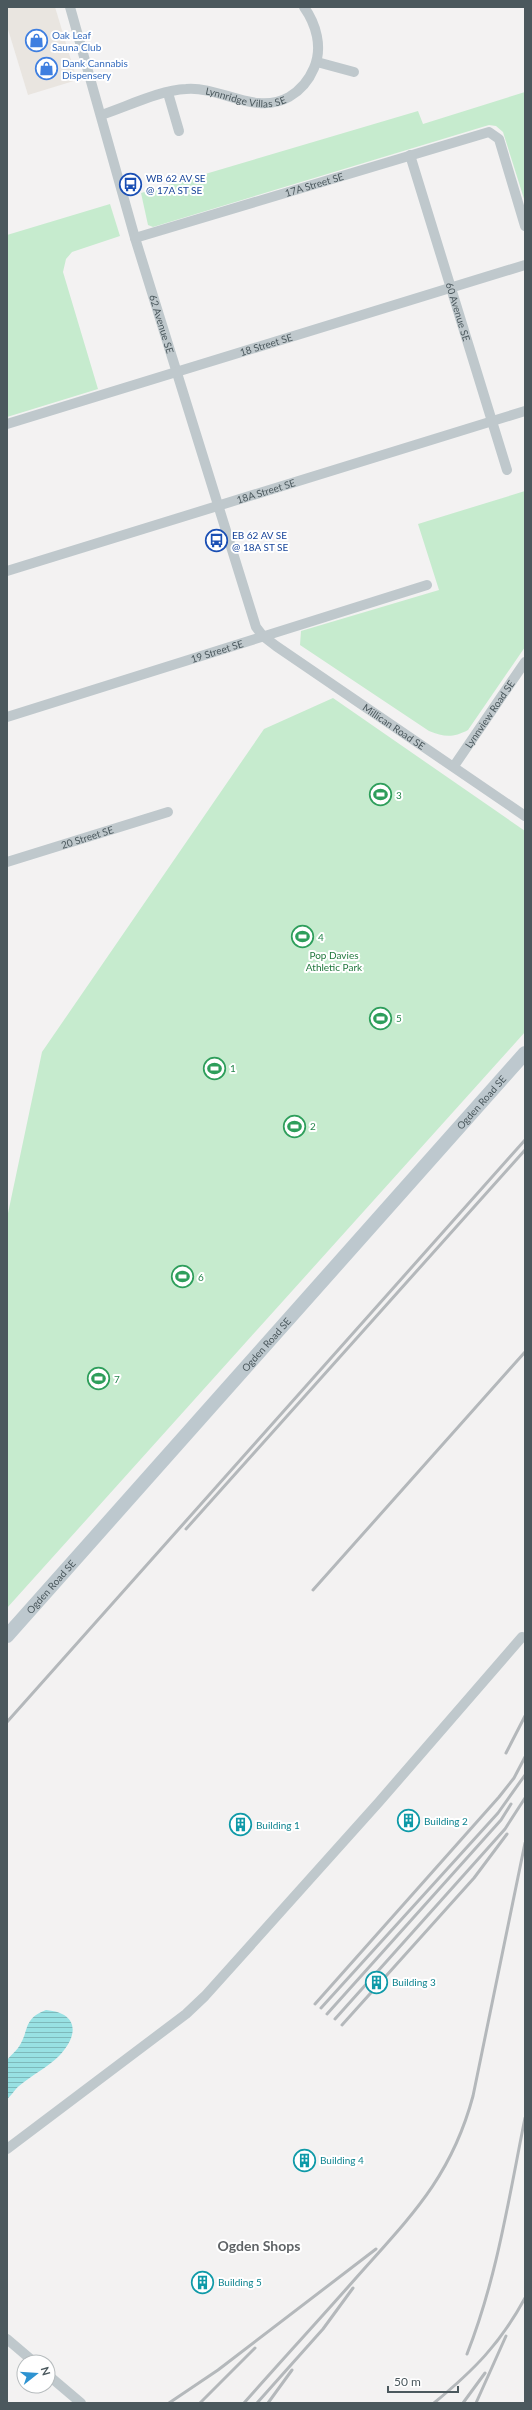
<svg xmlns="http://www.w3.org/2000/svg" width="532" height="2410" viewBox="0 0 532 2410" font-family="Lato,sans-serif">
  <defs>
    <pattern id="water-rules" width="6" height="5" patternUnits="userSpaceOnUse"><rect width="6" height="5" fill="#98e1e3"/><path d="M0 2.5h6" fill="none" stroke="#7eb9bb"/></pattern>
  </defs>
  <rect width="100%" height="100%" fill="#f3f2f2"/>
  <path fill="#e9e5e0" d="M7,7H55L77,80L28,95L7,26Z"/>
  <path fill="#c6ebce" d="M525,92V202L503,132L496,126L489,125L153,227L148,225L141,193L418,111L423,124Z
    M110,204L120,236L72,252L66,259L63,272L98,389L7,417V235Z
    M525,491V647L468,730C453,738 444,737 429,731L300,645L301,631L439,590L418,524Z
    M333,698L525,831V1032L7,1608V1218L42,1052L264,729Z"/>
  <path fill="url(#water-rules)" d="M46,2010C79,2013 79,2035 59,2056C48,2067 32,2075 19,2086C15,2089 12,2095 7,2099V2060C10,2056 15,2052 18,2048C30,2031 22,2019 46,2010Z"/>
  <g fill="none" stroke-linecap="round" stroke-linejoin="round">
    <g stroke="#bfc8cc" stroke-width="10">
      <path id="s1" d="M70,7L135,238L256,627L263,636L276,646L525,816"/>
      <path d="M317,62L354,72"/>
      <path d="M168,93L179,131"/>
      <path id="s2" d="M101,115C126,107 160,90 186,89C221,86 255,116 289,97C301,90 309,80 314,68C323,47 316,24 304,7"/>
      <path id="s3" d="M410,155L507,470"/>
      <path id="s4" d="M135,238L489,132L499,139L525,226"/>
      <path id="s5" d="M7,424L525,265"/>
      <path id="s6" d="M7,571L525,411"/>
      <path id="s7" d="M7,717L427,585"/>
      <path id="s8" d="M454,766L525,662"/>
      <path id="s9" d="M7,862L168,812"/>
      <path d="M7,2149L186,2014L205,1996L379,1802L522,1637"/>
      <path d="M7,2339L34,2362"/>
      <path d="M48,2375L81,2403"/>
    </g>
    <path stroke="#bdc8ce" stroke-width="14" id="s10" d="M7,1636L525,1053"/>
    <path stroke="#b4b8bb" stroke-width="3" d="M186,1529L525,1150
      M313,1590L525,1352
      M7,1722L525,1140
      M506,1753L525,1716
      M315,2004L499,1797L514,1778L525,1757
      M321,2008L498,1813L525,1775
      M327,2014L501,1820L511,1804
      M335,2019L505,1829L525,1798
      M342,2025L474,1878L507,1834
      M467,2354C497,2278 509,2197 525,2118
      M169,2403L218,2370L376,2249
      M200,2403L255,2348
      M244,2403C281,2361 319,2320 356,2278C410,2217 451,2178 473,2096L525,1843
      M257,2403L323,2329L353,2288
      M268,2403L292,2370
      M434,2403C474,2370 500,2344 525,2298
      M463,2403L485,2373
      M476,2403L506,2336"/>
  </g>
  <defs>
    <symbol id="shop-ring" viewBox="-11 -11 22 22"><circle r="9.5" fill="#fff" stroke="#3f7fe0" stroke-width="1.5"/><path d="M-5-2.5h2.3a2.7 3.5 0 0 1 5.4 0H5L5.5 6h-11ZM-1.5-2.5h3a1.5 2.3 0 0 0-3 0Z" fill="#3f7fe0"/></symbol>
    <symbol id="bus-ring" viewBox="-11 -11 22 22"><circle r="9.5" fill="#fff" stroke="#1a4fb4" stroke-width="1.5"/><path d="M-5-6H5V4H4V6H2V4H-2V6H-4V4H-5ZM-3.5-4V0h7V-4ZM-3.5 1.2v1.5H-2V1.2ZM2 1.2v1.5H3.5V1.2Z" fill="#1a4fb4"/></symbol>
    <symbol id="stadium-ring" viewBox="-11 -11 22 22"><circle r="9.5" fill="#fff" stroke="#2e9e5b" stroke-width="1.5"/><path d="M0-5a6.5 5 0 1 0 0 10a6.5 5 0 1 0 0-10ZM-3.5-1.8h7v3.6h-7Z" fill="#2e9e5b"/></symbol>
    <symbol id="building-ring" viewBox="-11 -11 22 22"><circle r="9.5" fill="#fff" stroke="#0f9aa8" stroke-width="1.5"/><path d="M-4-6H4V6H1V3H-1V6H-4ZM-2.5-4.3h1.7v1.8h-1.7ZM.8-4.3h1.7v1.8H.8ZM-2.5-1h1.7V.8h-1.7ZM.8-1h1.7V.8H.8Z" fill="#0f9aa8"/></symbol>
  </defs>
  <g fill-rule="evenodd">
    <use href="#shop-ring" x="24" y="28" width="25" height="25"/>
    <use href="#shop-ring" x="34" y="56" width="25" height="25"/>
    <use href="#bus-ring" x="118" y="172" width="25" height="25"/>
    <use href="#bus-ring" x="204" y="528" width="25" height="25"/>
    <use href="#stadium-ring" x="368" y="782" width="25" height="25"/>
    <use href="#stadium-ring" x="290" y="924" width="25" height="25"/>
    <use href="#stadium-ring" x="368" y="1006" width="25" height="25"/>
    <use href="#stadium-ring" x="202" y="1056" width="25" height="25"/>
    <use href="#stadium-ring" x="282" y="1114" width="25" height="25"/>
    <use href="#stadium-ring" x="170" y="1264" width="25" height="25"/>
    <use href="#stadium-ring" x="86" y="1366" width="25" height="25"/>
    <use href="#building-ring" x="396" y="1808" width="25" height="25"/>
    <use href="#building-ring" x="228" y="1812" width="25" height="25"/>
    <use href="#building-ring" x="364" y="1970" width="25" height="25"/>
    <use href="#building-ring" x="292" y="2148" width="25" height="25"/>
    <use href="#building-ring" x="190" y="2270" width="25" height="25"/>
  </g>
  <g text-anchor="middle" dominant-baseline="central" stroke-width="4" stroke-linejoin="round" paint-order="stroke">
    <g font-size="10" fill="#366cbe" stroke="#fff" text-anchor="start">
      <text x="52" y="35">Oak Leaf<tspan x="52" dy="12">Sauna Club</tspan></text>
      <text x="62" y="63">Dank Cannabis<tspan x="62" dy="12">Dispensery</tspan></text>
    </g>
    <g font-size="10" fill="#4b585d" stroke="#fff">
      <text stroke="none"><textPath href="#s2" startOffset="150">Lynnridge Villas SE</textPath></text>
      <text stroke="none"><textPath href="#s4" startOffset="187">17A Street SE</textPath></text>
      <text stroke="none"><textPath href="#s3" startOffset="164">60 Avenue SE</textPath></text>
      <text stroke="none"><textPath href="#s1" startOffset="330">62 Avenue SE</textPath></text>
      <text stroke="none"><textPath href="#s5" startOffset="271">18 Street SE</textPath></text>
      <text stroke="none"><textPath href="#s6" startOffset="271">18A Street SE</textPath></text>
      <text stroke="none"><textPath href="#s7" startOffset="220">19 Street SE</textPath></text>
      <text stroke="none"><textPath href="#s8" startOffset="63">Lynnview Road SE</textPath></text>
      <text stroke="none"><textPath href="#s1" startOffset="818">Millican Road SE</textPath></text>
      <text stroke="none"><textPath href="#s9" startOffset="84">20 Street SE</textPath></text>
      <text stroke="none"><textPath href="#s10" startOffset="714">Ogden Road SE</textPath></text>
      <text stroke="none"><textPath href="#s10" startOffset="390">Ogden Road SE</textPath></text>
      <text stroke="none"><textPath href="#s10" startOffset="66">Ogden Road SE</textPath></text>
    </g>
    <g font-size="10" fill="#164399" stroke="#fff" text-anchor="start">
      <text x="146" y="178">WB 62 AV SE<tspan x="146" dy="12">@ 17A ST SE</tspan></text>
      <text x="232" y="535">EB 62 AV SE<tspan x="232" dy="12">@ 18A ST SE</tspan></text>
    </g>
    <g font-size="10" fill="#27864d" stroke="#fff" text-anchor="start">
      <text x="396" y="795">3</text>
      <text x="318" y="937">4</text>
      <text x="396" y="1018">5</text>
      <text x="230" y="1068">1</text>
      <text x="310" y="1126">2</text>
      <text x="198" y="1277">6</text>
      <text x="114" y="1379">7</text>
    </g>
    <g font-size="10" fill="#22783e" stroke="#fff">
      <text x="334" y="955">Pop Davies<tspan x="334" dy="12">Athletic Park</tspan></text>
    </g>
    <g font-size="10" fill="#0d838f" stroke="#fff" text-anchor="start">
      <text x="424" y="1821">Building 2</text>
      <text x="256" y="1825">Building 1</text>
      <text x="392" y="1982">Building 3</text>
      <text x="320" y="2160">Building 4</text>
      <text x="218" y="2282">Building 5</text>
    </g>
    <g font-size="14" font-weight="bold" fill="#5f6366" stroke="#fff">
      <text x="259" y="2245">Ogden Shops</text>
    </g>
  </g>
  <rect width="532" height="2410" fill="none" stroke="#4b585d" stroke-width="16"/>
  <g transform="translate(36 2374) rotate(73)"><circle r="19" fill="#ffffff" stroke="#b7bcbe"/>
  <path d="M0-3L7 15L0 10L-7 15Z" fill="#2e93d1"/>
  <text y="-6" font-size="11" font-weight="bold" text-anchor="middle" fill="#4b585d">N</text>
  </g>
  <path d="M388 2386v6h70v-6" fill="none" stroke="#4b585d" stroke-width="2"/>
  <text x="394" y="2386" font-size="12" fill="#4b585d" stroke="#ffffff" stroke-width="3" paint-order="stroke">50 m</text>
</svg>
